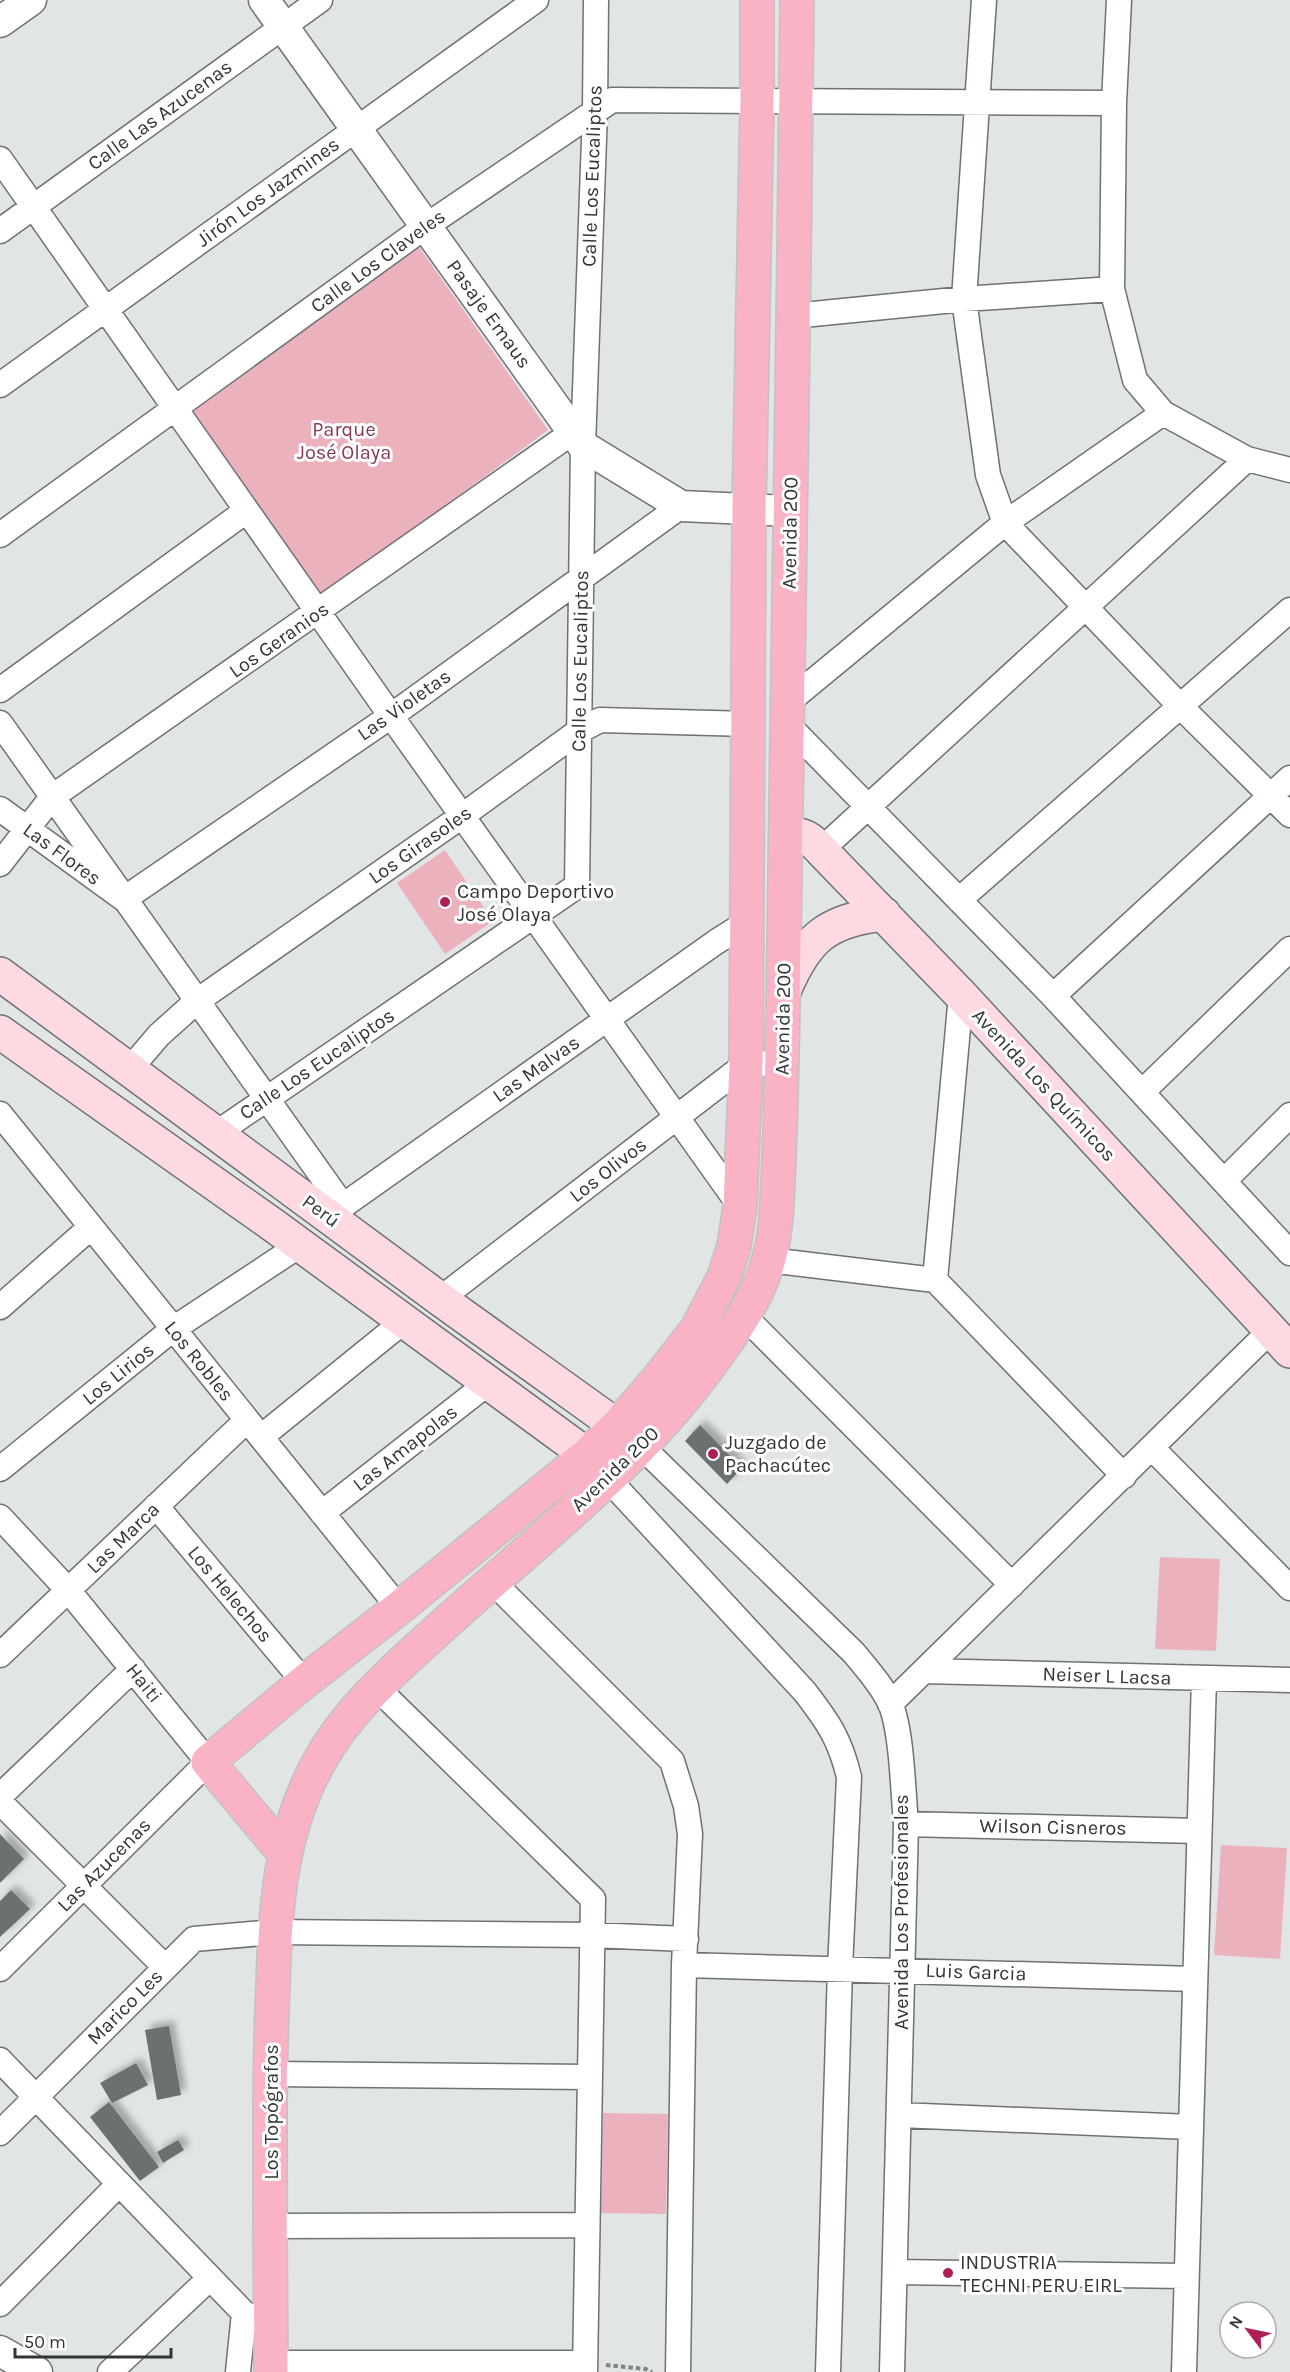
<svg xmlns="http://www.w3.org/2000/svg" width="1290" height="2372" viewBox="0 0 1290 2372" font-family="Karla,sans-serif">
  <defs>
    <filter id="shadow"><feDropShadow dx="5.5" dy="-5.5" stdDeviation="3" flood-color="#0004"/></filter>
  </defs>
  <rect width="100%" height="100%" fill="#e1e5e5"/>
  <path fill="#ebb1bd" d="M419,247L548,430L318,599L186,416Z
    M445,850L493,921L445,954L397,883Z
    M1160,1557L1220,1559L1216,1651L1155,1649Z
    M1221,1845L1287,1848L1280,1959L1214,1955Z
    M603,2113L668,2114L666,2214L601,2213Z"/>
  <path fill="#6c7070" filter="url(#shadow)" d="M700,1425L742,1468L727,1484L685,1441Z
    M0,1834L24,1859L0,1883Z
    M11,1890L30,1909L0,1937V1901Z
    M169,2026L181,2095L157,2100L145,2030Z
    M136,2063L148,2085L112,2103L100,2083Z
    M109,2102L159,2167L140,2181L90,2117Z
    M178,2140L184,2150L163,2163L157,2152Z"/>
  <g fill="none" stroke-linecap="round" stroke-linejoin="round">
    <defs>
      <path id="minor" d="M984,0L964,299L988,475L1005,523L1180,706L1290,815
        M1119,0L1114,103L1112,289L1135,380L1163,413L1247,459L1290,470
        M0,159L391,716L740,1206
        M0,231L320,0
        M793,316L964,299L1112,289
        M0,385L536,0
        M0,535L426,226L612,100L1114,103
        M0,690L246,511
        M788,702L1005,523L1163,413
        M0,723L343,1206
        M788,725L1053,996L1290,1253
        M0,809L124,899L391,716L681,506
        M821,850L1247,459
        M0,864L52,797L573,432
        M959,900L1290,610
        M1053,996L1290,778
        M130,1069L159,1035L197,1001L462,816L579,731L600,720L749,724
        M1142,1092L1290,949
        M0,1114L399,1608
        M217,1133L577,886L583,446L595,111L596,0
        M1224,1181L1290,1115
        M330,1215L716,942L746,923
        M769,1260L935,1280L1124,1476
        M935,1280L961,995
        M440,1299L746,1064L783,1063
        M0,1307L91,1227
        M743,1315L1012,1585
        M261,1437L404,1321
        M642,1447L854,1653C867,1669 881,1684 890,1703C902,1730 903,1792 906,1824L892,2372
        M1152,1448L1290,1588
        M0,1469L173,1329L300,1245
        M609,1480L805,1692C828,1722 840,1739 849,1777L840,1968L828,2372
        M156,1506L304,1682
        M322,1513L488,1383
        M0,1517L68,1590L208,1762L0,1969
        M492,1581L672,1761L686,1806L690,1834L684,1965L678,2372
        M0,1655L247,1420
        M924,1671L1290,1680
        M376,1687L593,1899L585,2372
        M890,1704L1271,1330
        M0,1796L133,1669
        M0,1802L165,1967
        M906,1824L1199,1831
        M684,1965L1195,1979
        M0,2060L244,2313L271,2327
        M270,2074L590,2077
        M899,2115L1191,2127
        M0,2133L194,1939L274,1932L592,1935L686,1939
        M270,2226L587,2225
        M895,2272L1186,2276
        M0,2304L119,2184
        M271,2363H585
        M110,2372L210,2278
        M238,2372L244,2313
        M1184,2372L1204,1678"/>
      <path id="tertiary" d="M264,0L583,446L681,506L790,511
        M0,22L31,0
        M0,2351L37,2372"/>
      <path id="secondary" d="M788,834C803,833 811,839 821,850L961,995L1290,1351
        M0,974L440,1299L617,1426L638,1444
        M784,991C806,939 826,920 884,914
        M0,1032L273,1225L587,1455L605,1476"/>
      <path id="primary" d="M284,1853L208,1762L304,1682L399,1608L587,1455L617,1426L658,1379L697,1329L724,1277L734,1246L740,1206L746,1064L749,509L757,101V0
        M271,2372C270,2286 270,2201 270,2115C270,2072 271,2029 273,1986C275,1908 280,1832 319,1762C348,1709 395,1669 439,1629C531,1545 631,1471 706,1370C729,1339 752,1308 765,1271C778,1236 777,1195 779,1157C782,1084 783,1011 784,939C791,626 793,313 797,0"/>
    </defs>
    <use href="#minor" stroke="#6e7272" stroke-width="27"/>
    <use href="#tertiary" stroke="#6e7272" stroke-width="33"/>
    <use href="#secondary" stroke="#6e7272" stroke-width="36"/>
    <use href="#primary" stroke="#c2c2c2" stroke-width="36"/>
    <path stroke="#828585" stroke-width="4" stroke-dasharray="4.5 3" stroke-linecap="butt" d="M606,2365L646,2369L652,2372"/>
    <use href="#minor" stroke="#fff" stroke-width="24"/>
    <use href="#tertiary" stroke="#fff" stroke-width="30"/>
    <use href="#secondary" stroke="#fdd9e2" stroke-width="33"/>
    <use href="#primary" stroke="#fab3c5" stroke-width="33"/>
  </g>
  <g fill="#ae1f56" stroke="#fff" stroke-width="2">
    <circle cx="445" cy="902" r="6"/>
    <circle cx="713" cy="1454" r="6"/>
    <circle cx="948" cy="2273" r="6"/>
  </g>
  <g text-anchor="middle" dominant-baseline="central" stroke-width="6" stroke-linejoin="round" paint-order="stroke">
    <g font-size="20" fill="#333535" stroke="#fff">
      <text transform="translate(160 115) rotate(-36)">Calle Las Azucenas</text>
      <text transform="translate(592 176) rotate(-88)">Calle Los Eucaliptos</text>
      <text transform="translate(268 192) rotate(-36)">Jirón Los Jazmines</text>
      <text transform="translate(378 261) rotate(-36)">Calle Los Claveles</text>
      <text transform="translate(489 314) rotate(54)">Pasaje Emaus</text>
      <text transform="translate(790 533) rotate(-89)">Avenida 200</text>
      <text transform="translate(279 640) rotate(-35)">Los Geranios</text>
      <text transform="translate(580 661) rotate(-89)">Calle Los Eucaliptos</text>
      <text transform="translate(404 705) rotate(-35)">Las Violetas</text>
      <text transform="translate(420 845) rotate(-35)">Los Girasoles</text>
      <text transform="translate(62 854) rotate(36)">Las Flores</text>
      <text transform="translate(783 1019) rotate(-89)">Avenida 200</text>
      <text transform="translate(317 1064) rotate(-34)">Calle Los Eucaliptos</text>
      <text transform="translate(536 1069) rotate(-35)">Las Malvas</text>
      <text transform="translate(1044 1085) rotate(47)">Avenida Los Químicos</text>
      <text transform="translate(608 1170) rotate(-38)">Los Olivos</text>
      <text transform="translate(321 1211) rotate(36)">Perú</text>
      <text transform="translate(199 1361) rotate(51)">Los Robles</text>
      <text transform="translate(118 1374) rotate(-39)">Los Lirios</text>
      <text transform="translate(405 1448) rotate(-38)">Las Amapolas</text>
      <text transform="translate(615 1469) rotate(-44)">Avenida 200</text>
      <text transform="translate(123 1538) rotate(-44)">Las Marca</text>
      <text transform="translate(230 1594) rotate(50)">Los Helechos</text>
      <text transform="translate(1107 1676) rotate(2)">Neiser L Lacsa</text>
      <text transform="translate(144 1683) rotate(51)">Haiti</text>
      <text transform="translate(1053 1827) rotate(1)">Wilson Cisneros</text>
      <text transform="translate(104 1865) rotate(-45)">Las Azucenas</text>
      <text transform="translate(901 1912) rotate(-90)">Avenida Los Profesionales</text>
      <text transform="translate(976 1972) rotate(2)">Luis Garcia</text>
      <text transform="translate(125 2007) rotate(-45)">Marico Les</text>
      <text transform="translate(271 2112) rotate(-90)">Los Topógrafos</text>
    </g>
    <g font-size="20" fill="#86394f" stroke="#fff">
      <text x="344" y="429">Parque<tspan x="344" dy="23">José Olaya</tspan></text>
    </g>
    <g font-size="20" fill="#333535" stroke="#fff" text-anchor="start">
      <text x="457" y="891">Campo Deportivo<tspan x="457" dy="23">José Olaya</tspan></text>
      <text x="725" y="1442">Juzgado de<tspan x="725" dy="23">Pachacútec</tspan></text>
      <text x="960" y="2262">INDUSTRIA<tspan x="960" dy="23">TECHNI PERU EIRL</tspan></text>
    </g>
  </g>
  <g transform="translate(1248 2330) rotate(302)"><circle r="28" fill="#ffffff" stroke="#adaeae" stroke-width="1.5"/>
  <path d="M0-4.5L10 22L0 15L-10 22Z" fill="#ae1f56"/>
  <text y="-9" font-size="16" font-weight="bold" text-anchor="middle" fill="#333535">N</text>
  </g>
  <path d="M15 2348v9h156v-9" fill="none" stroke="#333535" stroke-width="3"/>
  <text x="24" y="2348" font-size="18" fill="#333535" stroke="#ffffff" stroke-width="4.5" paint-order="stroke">50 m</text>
</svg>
